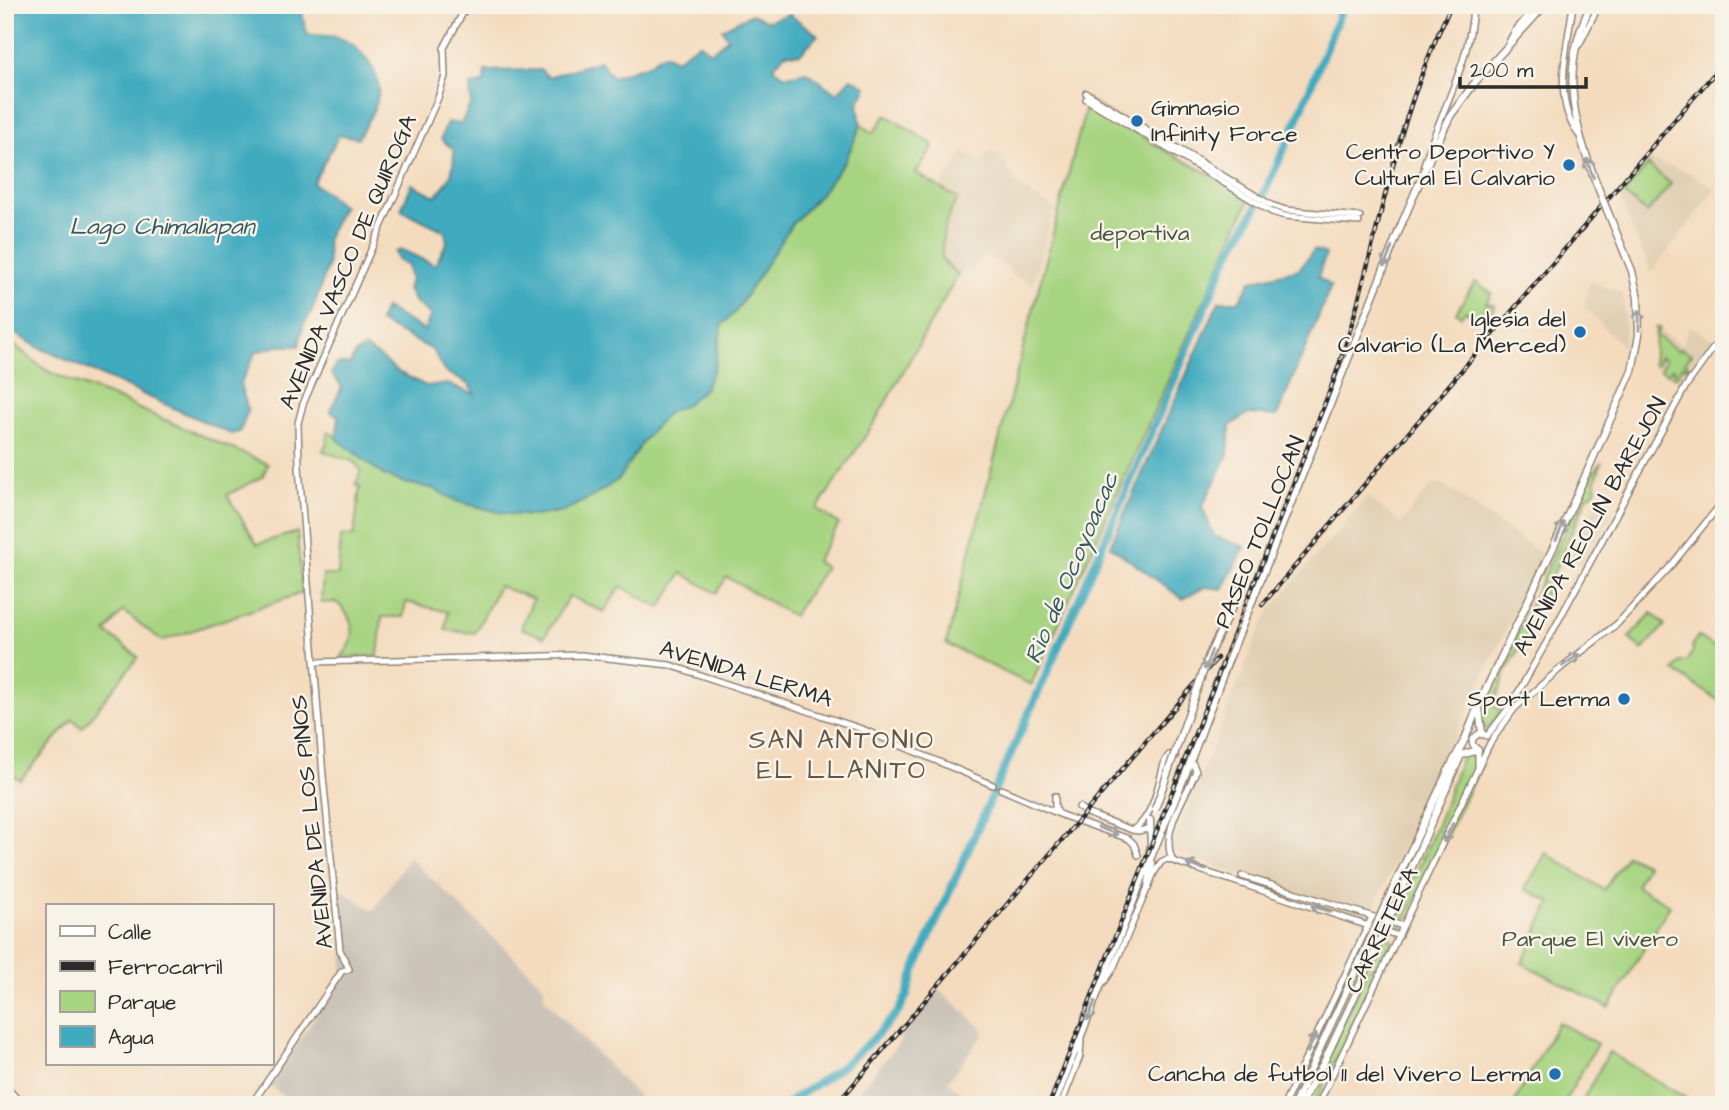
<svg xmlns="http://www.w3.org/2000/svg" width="1729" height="1110" viewBox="0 0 1729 1110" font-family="'Architects Daughter',sans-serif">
  <rect width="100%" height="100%" fill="#f7f3e8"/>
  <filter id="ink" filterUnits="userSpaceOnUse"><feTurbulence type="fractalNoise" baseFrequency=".0143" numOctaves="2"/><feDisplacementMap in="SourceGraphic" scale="14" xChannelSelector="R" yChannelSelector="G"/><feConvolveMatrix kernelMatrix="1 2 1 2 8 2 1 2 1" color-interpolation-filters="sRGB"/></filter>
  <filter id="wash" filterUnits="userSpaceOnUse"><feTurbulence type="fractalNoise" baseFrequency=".00686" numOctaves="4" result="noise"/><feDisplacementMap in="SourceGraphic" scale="28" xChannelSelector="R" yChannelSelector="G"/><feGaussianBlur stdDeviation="1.57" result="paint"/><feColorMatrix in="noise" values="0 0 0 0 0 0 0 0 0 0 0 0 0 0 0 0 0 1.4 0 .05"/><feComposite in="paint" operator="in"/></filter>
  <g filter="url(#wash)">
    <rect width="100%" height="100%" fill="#f4dbbe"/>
    <path fill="#e0ceb1" d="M934,145L916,173L940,188L963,152L982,163L990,150L1001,157L1018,186L1056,210L1052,217L1033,285L1009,273L1010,270L985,254L972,272L964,269L955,284L846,211Z
      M1648,159L1689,173L1716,189L1651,273L1618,194Z
      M1590,281L1623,293L1625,322L1624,348L1584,307Z
      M1690,326L1714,340L1684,381L1651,366L1656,327L1681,345Z
      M1440,484L1447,487L1542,554L1367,921L1171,850L1259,632L1272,607L1368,497L1401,524L1431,485Z
      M1596,503L1614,513L1584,567L1567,557Z"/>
    <path fill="#cbc3b8" d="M409,857L544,986V998L646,1105H298L269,1086L341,978L344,955L341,889L373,911Z
      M940,990L982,1028L984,1034L947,1082L979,1105H847L901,1041L900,1038Z"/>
    <path fill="#a7d481" stroke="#698056" stroke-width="2" d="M1088,99L1153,144L1251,196L1031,685L946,644Z
      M886,115L934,145L916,173L958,199C945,216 941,239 942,260L958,275L874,423L817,509L839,524L816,561L825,568L793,616L727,577L716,593L682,573L660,608L621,586L604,612L569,596L544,637L521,628L533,599L499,586L475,633L445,630L448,612L406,602L403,617H382L378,656L341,657C359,639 355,618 336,602L321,603L323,575H338L341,536H354L360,486L356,485L361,470L354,462L323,451L327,442L328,431L383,474L405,483L432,488L459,502L507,514L534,516L564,511L592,497L619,479L643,441L667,413L687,403L714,369L722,325L736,311L792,224L820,194L845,161L861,125L873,133Z
      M1648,165L1671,184L1647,213L1624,194Z
      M1475,282L1492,293L1486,303L1495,305L1492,312L1484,307L1479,319L1465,311L1461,316L1456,312Z
      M1656,327L1660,329L1656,335L1678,351L1680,348L1691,354L1685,363L1690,366L1689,368L1682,366L1676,377L1672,375L1675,370L1672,368L1669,374L1660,370L1665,360L1660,357L1656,365L1653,364Z
      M5,340C22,348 34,364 50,372C79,386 110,393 137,408L268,464L263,476L227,495L257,544L297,532L302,593L162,641L123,611L106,632L138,657L82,728L73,719L20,780L5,770Z
      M1602,462L1596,478L1595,491L1587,497L1528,631L1529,632L1507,670L1493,706L1501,710L1491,727L1486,729L1483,727L1480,714L1590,476Z
      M1652,613L1665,625L1642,650L1629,638Z
      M1698,636L1724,653V704L1674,671L1680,662H1686L1693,651L1692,646Z
      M1470,754L1478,771L1402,927L1387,922L1400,911L1440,817L1462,756Z
      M1546,853L1604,890L1627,855L1647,865L1636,886L1670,905L1609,1008L1522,963L1551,902L1525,889Z
      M1384,936L1393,939L1314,1105H1303Z
      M1558,1022L1597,1044L1563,1105H1513Z
      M1609,1052L1697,1105H1580Z"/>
    <path fill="#40aabf" stroke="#366a75" stroke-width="2" d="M5,5H305L302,12L307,34C316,36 325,35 335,37C346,39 355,45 362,54C391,86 377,105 358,138L339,135L313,183L343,206L327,238L328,265L313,309L303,326L299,346H278L256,352L240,384L248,410L240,432L231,434L38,347L5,328Z
      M751,14L768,21L789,14L818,35L800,54L785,53L773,68L786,76L807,72L837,94L851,78L867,87L858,104L861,125L845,161L820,194L792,224L736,311L722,325L714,369L704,389L685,405L667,413L643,441L619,479L592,497L564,511L534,516L507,514L459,502L432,488L405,483L383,475L336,438L339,417L330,411L342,387L331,373L337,364H350L355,354L365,348L380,357L396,371L426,386L448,384L475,395L468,384L444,371L433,350L379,322L385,308L424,330L431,315L414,301L408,289L411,280L408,266L398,260L395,252L402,250L435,265L447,242L445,231L401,210L412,184L435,196C451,180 454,172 454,150L441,139L447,122L461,124L471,103L470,85L484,83L485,71L541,70L548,77L600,61L612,77L645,66L664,54L676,60L699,43L711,52L728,38L722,29Z
      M1314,250L1326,254L1318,277L1331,286L1277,416L1247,414L1230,426L1228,455L1202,507L1214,536L1245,547L1222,589L1205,587L1183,599L1110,546L1219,301H1239L1251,281L1299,269Z"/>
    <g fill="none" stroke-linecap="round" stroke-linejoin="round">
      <path stroke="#40aabf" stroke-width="8" d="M785,1105L841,1067L871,1041L899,1011L907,995L916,967L1050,666L1226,260L1263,196L1298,118L1343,5"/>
    </g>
  </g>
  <g filter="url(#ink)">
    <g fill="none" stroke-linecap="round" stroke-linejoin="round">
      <path stroke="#ccb8a1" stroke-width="5" stroke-dasharray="5 2.5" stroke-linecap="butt" d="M1175,756L1193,764"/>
      <defs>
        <path id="secondary" d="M1573,5C1568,45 1551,100 1579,135
          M1509,42L1515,31L1537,5
          M1579,45L1599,5
          M1086,93L1271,205L1286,210L1360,217
          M1086,99L1272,212L1285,216L1359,222
          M1424,165C1440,111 1471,63 1473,5
          M315,662L581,655L670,665L862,729L993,785
          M1487,736L1511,705L1549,638L1686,386L1724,333
          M1478,768V750L1473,745L1472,740L1478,734L1485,735
          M1001,789L1064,816L1129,839L1134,844L1138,855
          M1055,796V807L1058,812
          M1079,807L1086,813L1132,830L1138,831L1148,829
          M1132,830C1154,819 1158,783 1165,761L1169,755L1175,756
          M1172,859C1160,831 1186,797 1196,771L1193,764
          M1242,876L1403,926
          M1105,981L1113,969L1154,873L1161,862L1167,859L1399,936
          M5,1086L23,1105
          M251,1105L342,971L349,969L340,950L323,776L299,467L298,423L303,404L438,98L445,76L444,48L467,5
          M1061,1105L1080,1056L1081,1039
          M1284,1105L1372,917
          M1318,1105L1490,743L1515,708L1562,667L1617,624L1670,567L1724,500"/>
        <path id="highway" d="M1591,5C1556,74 1576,133 1603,200
          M1253,599L1402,223L1432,153L1451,115L1476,81L1545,5
          M1479,708L1482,733
          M1149,856L1151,845L1150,820
          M1148,888L1152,863
          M1382,912L1448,771L1465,739L1479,704L1554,546L1632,371L1639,335L1638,298L1632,271L1607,210
          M1054,1105L1146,869L1186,773L1228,661
          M1294,1105L1373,933
          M1300,1105L1324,1062L1366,972L1461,755L1478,750"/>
      </defs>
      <use href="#secondary" stroke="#908374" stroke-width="8"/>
      <use href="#highway" stroke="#908374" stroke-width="9"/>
      <use href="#secondary" stroke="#fff" stroke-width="5"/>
      <use href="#highway" stroke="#fff" stroke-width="6"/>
      <defs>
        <path id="rail" d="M1262,605L1724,62
          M836,1105L1217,658
          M1049,1105L1332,385C1363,300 1378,212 1404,126C1417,84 1433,44 1451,5"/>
      </defs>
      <use href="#rail" stroke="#2b2b2b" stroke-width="4.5"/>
      <use href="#rail" stroke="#f7f3e8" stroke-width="2" stroke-dasharray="5" stroke-linecap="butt"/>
      <defs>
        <path id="highway-bridge" d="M1603,200L1607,210
          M1228,661L1253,599
          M1155,809L1209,655L1247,576
          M1373,933L1382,912"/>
      </defs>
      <use href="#highway-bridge" stroke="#908374" stroke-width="9" stroke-linecap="butt"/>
      <use href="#highway-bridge" stroke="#fff" stroke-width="6"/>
    </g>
    <defs><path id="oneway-shaft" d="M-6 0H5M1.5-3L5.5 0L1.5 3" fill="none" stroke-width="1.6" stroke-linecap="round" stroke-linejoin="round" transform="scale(1.75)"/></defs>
    <g stroke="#a0a0a0">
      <use href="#oneway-shaft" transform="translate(1590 168) rotate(-110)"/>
      <use href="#oneway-shaft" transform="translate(1388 257) rotate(112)"/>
      <use href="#oneway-shaft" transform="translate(1639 320) rotate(-90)"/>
      <use href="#oneway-shaft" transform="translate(1560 531) rotate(-67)"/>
      <use href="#oneway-shaft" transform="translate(1208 660) rotate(110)"/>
      <use href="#oneway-shaft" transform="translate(1571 660) rotate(-36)"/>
      <use href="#oneway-shaft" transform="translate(1108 831) rotate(20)"/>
      <use href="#oneway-shaft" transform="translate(1448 833) rotate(116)"/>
      <use href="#oneway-shaft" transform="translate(1196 867) rotate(-162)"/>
      <use href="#oneway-shaft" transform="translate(1321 909) rotate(-162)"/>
      <use href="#oneway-shaft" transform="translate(1091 1011) rotate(112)"/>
      <use href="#oneway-shaft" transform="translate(1312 1043) rotate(-65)"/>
    </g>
  </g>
  <g fill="#1f6fb2" stroke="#f7f3e8" stroke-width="2.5">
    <circle cx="1137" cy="121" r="7"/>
    <circle cx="1569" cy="165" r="7"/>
    <circle cx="1580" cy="332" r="7"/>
    <circle cx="1624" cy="699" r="7"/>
    <circle cx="1555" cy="1074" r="7"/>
  </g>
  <g text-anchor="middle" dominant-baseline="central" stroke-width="5" stroke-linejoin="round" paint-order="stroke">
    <g font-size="23" fill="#2b2b2b" stroke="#f7f3e8" text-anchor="end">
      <text x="1151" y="108" text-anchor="start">Gimnasio<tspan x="1151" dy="26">Infinity Force</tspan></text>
      <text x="1555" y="152">Centro Deportivo Y<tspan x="1555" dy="26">Cultural El Calvario</tspan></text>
      <text x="1566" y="319">Iglesia del<tspan x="1566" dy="26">Calvario (La Merced)</tspan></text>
      <text x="1610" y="699">Sport Lerma</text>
      <text x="1541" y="1074">Cancha de futbol 11 del Vivero Lerma</text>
    </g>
    <g font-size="23" fill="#4a5540" stroke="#f7f3e8">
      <text x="1140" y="233">deportiva</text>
      <text x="1590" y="939">Parque El vivero</text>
    </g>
    <g font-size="23" fill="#2b2b2b" stroke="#f7f3e8">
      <text transform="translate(348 262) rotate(-67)">AVENIDA VASCO DE QUIROGA</text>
      <text transform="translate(1590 526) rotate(-61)">AVENIDA REOLIN BAREJON</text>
      <text transform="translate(1260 532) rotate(-68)">PASEO TOLLOCAN</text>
      <text transform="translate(746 674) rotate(17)">AVENIDA LERMA</text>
      <text transform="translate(312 822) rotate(-96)">AVENIDA DE LOS PINOS</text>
      <text transform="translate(1382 930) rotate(-64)">CARRETERA</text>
    </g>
    <g font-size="24" font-style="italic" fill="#32575f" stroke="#f7f3e8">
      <text x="162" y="227">Lago Chimaliapan</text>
      <text transform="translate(1072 568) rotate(-67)">Rio de Ocoyoacac</text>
    </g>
    <g font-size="26" letter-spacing="2" fill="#665543" stroke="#f7f3e8">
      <text x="842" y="740">SAN ANTONIO<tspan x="842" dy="30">EL LLANITO</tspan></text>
    </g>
  </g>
  <rect width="1729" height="1110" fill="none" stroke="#f7f3e8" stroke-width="28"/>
  <rect x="46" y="904" width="228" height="161" fill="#f7f3e8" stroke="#a5a39c" stroke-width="2"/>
  <rect x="60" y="926" width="35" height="10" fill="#ffffff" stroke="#a5a39c" stroke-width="2"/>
  <text x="108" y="939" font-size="21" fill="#2b2b2b">Calle</text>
  <rect x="60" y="961" width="35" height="10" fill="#2b2b2b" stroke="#a5a39c" stroke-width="2"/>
  <text x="108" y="974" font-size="21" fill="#2b2b2b">Ferrocarril</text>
  <rect x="60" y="991" width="35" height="21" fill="#a7d481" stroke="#a5a39c" stroke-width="2"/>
  <text x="108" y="1009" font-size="21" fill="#2b2b2b">Parque</text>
  <rect x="60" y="1026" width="35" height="21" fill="#40aabf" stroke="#a5a39c" stroke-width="2"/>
  <text x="108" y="1044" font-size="21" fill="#2b2b2b">Agua</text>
  <path d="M1460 77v10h126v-10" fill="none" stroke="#2b2b2b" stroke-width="3.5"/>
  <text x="1470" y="77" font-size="21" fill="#2b2b2b" stroke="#f7f3e8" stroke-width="5" paint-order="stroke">200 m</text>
</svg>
